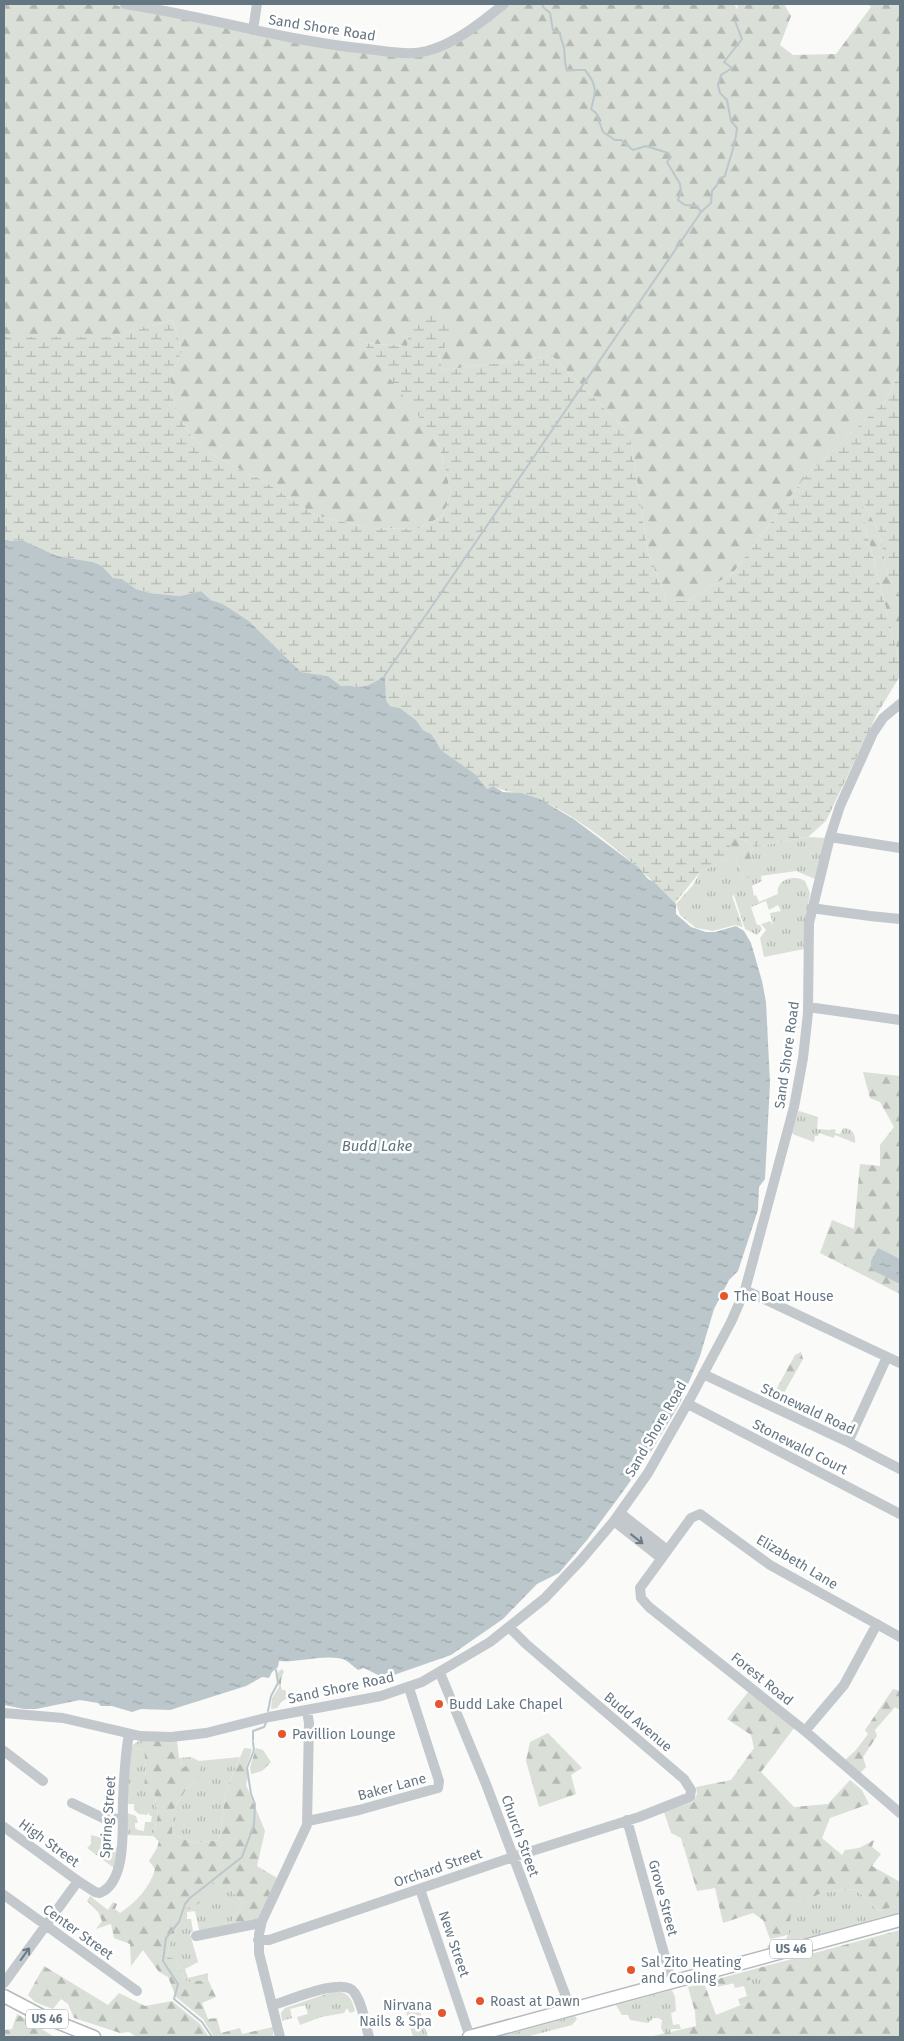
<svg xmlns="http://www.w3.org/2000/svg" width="904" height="2041" viewBox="0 0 904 2041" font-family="'Fira Sans',sans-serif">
  <defs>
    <pattern id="grass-tufts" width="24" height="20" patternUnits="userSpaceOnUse" patternTransform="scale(1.25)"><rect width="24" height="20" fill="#dadfd7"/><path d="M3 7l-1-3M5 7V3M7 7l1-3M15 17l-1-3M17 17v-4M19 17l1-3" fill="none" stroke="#b4b9b4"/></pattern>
    <pattern id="forest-firs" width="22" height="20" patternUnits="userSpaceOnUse" patternTransform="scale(1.25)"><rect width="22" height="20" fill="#dadfd7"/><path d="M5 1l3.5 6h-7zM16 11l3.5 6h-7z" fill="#b4b9b4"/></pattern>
    <pattern id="wetland-marsh" width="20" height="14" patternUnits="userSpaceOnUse" patternTransform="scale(1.25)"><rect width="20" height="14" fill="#dadfd7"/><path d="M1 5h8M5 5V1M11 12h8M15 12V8" fill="none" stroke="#b4b9b4"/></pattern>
    <pattern id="water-ripples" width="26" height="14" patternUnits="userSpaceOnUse" patternTransform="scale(1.25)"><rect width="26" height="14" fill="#bbc7cb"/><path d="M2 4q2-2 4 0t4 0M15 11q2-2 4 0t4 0" fill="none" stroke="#9ca6aa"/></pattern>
  </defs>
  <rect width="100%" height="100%" fill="#fafaf8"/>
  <path fill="url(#grass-tufts)" d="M808,837L826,838L815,879L796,871L761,876L762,881L752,886L754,896L756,895L759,902L778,894C775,879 795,874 805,881L810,893L804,927V949L764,957L760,938L766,930L761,924L770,921L773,925L770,913L781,911L778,905L769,910L766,901L751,907L757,925H760L762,929L757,935L745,929L734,895L732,896L743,927L735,925L713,931L696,928L680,915L676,904L693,885L700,872L730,858H736L744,879L749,853L755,847Z
    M799,1111L818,1117L817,1129L830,1130L832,1129L836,1130L835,1133L840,1134L843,1128C852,1128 856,1134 855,1143L835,1135L834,1138L819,1133L818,1136H815L814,1142L795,1135L792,1133L798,1112Z
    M138,1741H150L134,1748L144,1750L146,1767L144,1786L154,1792L158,1815L153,1836L127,1835V1813L136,1816L138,1823H135V1828L138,1830L144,1831L145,1822H151L152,1816L149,1815V1812L147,1815L139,1814L134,1810V1804H127L131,1746Z
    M191,1757L199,1761L240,1757L226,1791L219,1840L194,1843L172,1834V1812L187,1788L198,1778L183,1768L179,1758Z
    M91,1835L113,1841V1847L119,1848L114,1868L87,1848L91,1844Z
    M212,1881L227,1885L243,1904L228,1927L200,1934L195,1911L187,1912V1919H191L193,1931L190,1934L198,1962L185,1969L188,1978L208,1973V1980L187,1982L176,1959L167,1957L171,1938L181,1922L184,1909Z
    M856,1889L878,1911L900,1905V1912L768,1948L767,1946L785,1941L788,1935L791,1908L823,1892Z
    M769,1975L771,1983L751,2001L740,2005L738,1999L747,1996L744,1986L735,1988L733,1982Z
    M672,1990L675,1997L676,2011L671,2013L673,2025L679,2024L681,2029H671L670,2034L666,2035L661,2028L662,2020L658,2018H653L648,2023L630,2020L628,2015H622L616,2005Z
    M335,1991C349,1992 352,1999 355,2011L350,2013L347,2008L344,2013L321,2017L300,2025L297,2017L308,2014L305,2005L290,2009L292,2018L282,2021L281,2013L285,2008Z
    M412,2002L415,2012L420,2011L428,2037H413L404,2005Z
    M575,2016L577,2019L572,2025L526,2037H499Z"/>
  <path fill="url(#forest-firs)" d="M4,4H108L414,54L459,38L506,4H734L738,10L737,4H784L791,16L780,45L793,55L836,54L871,7L868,4H900V371L886,400L806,476L733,573L688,601H667L648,553L630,434L552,356L443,370L439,355L407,346L364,343L438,442L451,492L443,516L417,529L368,528L315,515L262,480L212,455L192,437L175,409L170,379L182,351L173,320L110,337H4Z
    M859,493L879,533L888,576L900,596V663L866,530Z
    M730,832L755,847L749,853L757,875L744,879L736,858H730Z
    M863,1072L900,1076V1294L820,1253L832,1220L854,1229L860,1164L880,1166V1145L894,1127L880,1102L870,1098Z
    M801,1352L803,1359L784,1393L775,1397L777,1388L795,1355Z
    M282,1669L284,1672C281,1677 280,1684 282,1690H285L288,1698L281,1702L277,1708L271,1709L272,1698L279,1687L277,1674L279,1671Z
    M893,1689L900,1691V1710L895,1707L875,1730L877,1736L863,1757L866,1767L859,1774L844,1761L856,1750L868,1734L865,1730Z
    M749,1691L794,1728L761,1772L794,1807L828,1804L850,1780L862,1790L869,1804L830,1818L822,1838L842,1855L845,1850L859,1848L874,1840L872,1847L881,1854L872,1866L900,1882V1905L878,1911L856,1889L823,1892L792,1908L788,1935L770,1939L763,1920L753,1913L723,1923L715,1888L697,1891L681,1838L671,1833L664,1812L693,1802L697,1794L696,1787L731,1780L754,1748L751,1735L727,1719Z
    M548,1733L582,1768L571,1775L576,1794L539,1807L526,1761L530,1742Z
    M153,1740L177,1741L179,1758L183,1768L192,1761L198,1762L201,1766L198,1778L187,1788L172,1812V1834L194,1843L219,1840L226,1791L244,1748L252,1749L246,1768L248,1777L246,1785L265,1831L257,1866L277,1878L256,1922L228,1927L243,1904L227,1885L218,1888L212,1881C208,1900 202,1904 184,1909L181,1922L171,1938L167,1957L176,1959L187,1982L208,1980L216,1997L202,2003L208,2019L217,2018L221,2033L240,2028L242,2034L273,2027V2037H214L203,2019L176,1997L168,1977L159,1972L143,1950L131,1966L130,1944L114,1938L111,1924L96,1929L102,1921L98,1912L87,1901L90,1896L108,1910L113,1902L117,1904L115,1909L120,1913C136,1902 150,1888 155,1869L149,1861L157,1848L159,1841L153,1836L158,1815L154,1792L144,1786L146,1767L144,1750L134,1748L138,1744Z
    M256,1748L263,1750L271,1762L262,1771L251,1774L250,1767Z
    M900,1930V2037H649L696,2026L695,2012L688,1987L704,1983L716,2015L751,2001L770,1983L768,1976L712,1988L710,1981Z
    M44,1966L108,2005L119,1993L145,2006L172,2001L200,2024L209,2037H137L129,2032L120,2033L74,2018L68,2004L61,1999L53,2009L35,2002L28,1995Z
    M17,2014L53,2036V2037H4V2028L5,2030L12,2029Z"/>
  <path fill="url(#wetland-marsh)" d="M441,313L457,330L439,355L443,370L552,356L630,434L648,553L667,601H688L733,573L806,476L886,400L900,371V596L888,576L879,533L860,495L866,530L900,663V676L877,714L826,821L808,837L755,847L730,832V858L700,872L675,903C639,866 588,822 541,800C525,792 508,794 493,786L487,789L475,774L441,750L436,741L431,734L423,730L416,720L400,708L390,706L386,700L385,676C377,681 368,687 357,687C351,686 348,685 341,686L328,676L301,672L249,621L223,604L211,600L201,591L180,596L150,593L136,589L122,579L113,578L102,566L93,562L57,556L22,540L11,541L4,539V337H110L173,320L182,351L170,379L175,409L192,437L212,455L262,480L315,515L368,528L417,529L443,516L451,492L438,442L363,343L407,346L411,318Z"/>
  <path fill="url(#water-ripples)" d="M4,539L11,541L22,540L57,556L93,562L102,566L113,578L122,579L136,589L150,593L180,596L201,591L211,600L223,604L249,621L301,672L328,676L341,686C348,685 351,686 357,687C368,687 377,681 385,675L386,700L390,706L400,708L416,720L423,730L431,734L436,741L441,750L475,774L487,789L493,786L503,792L521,793L540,799L575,820L639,868L648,879L654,882L676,904V914L691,927L706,932H715L736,926L744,931L751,943L762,981L766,1002L770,1083L765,1179L759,1187L758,1210L738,1271L729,1280L714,1309L700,1356L680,1403L649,1455L619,1497L587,1540L559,1573L537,1584L503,1619L451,1655L391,1676H380L364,1668L358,1670C354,1667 349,1662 345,1660C328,1653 297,1663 279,1661L278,1667L272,1672L269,1678L262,1677L246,1686L170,1710L141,1709L132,1712L112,1706H101L98,1703L80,1700L36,1709H24L4,1705Z
    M878,1248L900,1259V1284L874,1271L871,1267V1261Z"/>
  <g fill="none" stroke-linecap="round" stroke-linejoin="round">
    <path stroke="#bbc7cb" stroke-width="2" d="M542,4L543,7L550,13L553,30L560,33C560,38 561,40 563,44C566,52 563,60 567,70H585C598,86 596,92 591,109L596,113L603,132L615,140H621L633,150L646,146L668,153L671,157L667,162L680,184L681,192L678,200L685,205L697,206L701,212
      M385,675L701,212L711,203L712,191L717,185L719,179L725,176C729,160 736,144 737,128L731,121L727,100L720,93L718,85L721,75L732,68L724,62L742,39L735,21
      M268,1711L271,1696L278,1683L276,1670
      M253,1740V1731L264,1727L266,1723
      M212,2037L202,2022L174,1999L178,1984L163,1961L166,1938L179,1922L185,1904L190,1898L242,1857L254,1825L255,1804L251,1794L247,1768L254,1750L253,1742"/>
    <defs>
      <path id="major" d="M4,1996L42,2016L94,2037
        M469,2037L900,1920"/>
    </defs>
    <use href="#major" stroke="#b5babe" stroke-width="15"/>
    <path stroke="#c3c8cc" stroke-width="10" d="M125,4C206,16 285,41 367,49C387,51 408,56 427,51C457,43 481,22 504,4
      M253,30L257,4
      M830,837L900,848
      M811,908L870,916L900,919
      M808,1007L900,1020
      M745,1290L900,1363
      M703,1374L848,1442L900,1469
      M688,1404L900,1514
      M848,1442L887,1357
      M620,1513L666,1549
      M614,1521L661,1558
      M900,1637L770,1565L700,1514L691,1518L640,1588L641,1598L649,1607L805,1731L900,1813
      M440,1673L486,1784L571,2010
      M4,1713L63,1718L140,1736L171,1737L206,1733L269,1717L381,1696L422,1682L490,1642L545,1598L581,1560L614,1521L648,1473L690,1399L731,1322L745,1290L794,1107L803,1058L808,1013L809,923L830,837L840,806L873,733L883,718L900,704
      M805,1731L844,1685L877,1624
      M4,1751L43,1781
      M72,1803L103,1818L123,1819
      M627,1820L672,1982
      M308,1821L359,1810L438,1788L439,1781L409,1688
      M4,1827L78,1881
      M420,1889L470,2037
      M4,1895L137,1991
      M196,1936L261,1923
      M258,1940H269L513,1857L639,1817L690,1797L691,1790L684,1779L526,1644L509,1627
      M4,1983L78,1881L95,1892L100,1893C128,1881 122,1824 123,1799C124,1777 125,1755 129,1734
      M273,2005C289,2001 343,1976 354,1992C363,2004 365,2024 369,2037
      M280,2037L259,1953V1934L262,1921L307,1825L309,1723L307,1711"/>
    <use href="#major" stroke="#fff" stroke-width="12"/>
  </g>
  <defs><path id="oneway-shaft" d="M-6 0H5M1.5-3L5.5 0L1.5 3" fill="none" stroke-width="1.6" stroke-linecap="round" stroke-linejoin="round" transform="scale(1.25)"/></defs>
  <g stroke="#6a7a87">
    <use href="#oneway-shaft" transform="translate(637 1539) rotate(38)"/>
    <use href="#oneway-shaft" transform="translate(25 1954) rotate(-54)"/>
  </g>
  <g fill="#e4572e" stroke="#fff" stroke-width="2">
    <circle cx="724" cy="1296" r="5"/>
    <circle cx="439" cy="1704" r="5"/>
    <circle cx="282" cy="1734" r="5"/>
    <circle cx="631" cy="1970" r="5"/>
    <circle cx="480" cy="2001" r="5"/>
    <circle cx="442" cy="2013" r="5"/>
  </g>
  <g text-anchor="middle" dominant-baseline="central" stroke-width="5" stroke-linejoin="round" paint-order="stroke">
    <g fill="#fff" stroke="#939fa8" stroke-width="1">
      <rect x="770" y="1939.5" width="42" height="19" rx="4"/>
      <rect x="26" y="2009.5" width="42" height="19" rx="4"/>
    </g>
    <g font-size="12" font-weight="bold" fill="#657683">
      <text x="791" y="1949">US 46</text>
      <text x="47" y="2019">US 46</text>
    </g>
    <g font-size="14" fill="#657683" stroke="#fff">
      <text transform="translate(322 28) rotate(9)">Sand Shore Road</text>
      <text transform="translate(787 1055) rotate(-82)">Sand Shore Road</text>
      <text transform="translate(808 1409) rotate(25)">Stonewald Road</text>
      <text transform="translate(656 1429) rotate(-60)">Sand Shore Road</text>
      <text transform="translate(800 1447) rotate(27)">Stonewald Court</text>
      <text transform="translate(797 1562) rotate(31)">Elizabeth Lane</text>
      <text transform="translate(762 1679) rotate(39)">Forest Road</text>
      <text transform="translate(341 1688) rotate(-12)">Sand Shore Road</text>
      <text transform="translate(638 1722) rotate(40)">Budd Avenue</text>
      <text transform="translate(392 1787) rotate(-15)">Baker Lane</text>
      <text transform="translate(108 1817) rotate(-86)">Spring Street</text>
      <text transform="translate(520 1836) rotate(70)">Church Street</text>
      <text transform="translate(49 1843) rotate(36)">High Street</text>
      <text transform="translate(438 1868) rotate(-19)">Orchard Street</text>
      <text transform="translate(663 1898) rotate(75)">Grove Street</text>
      <text transform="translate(78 1932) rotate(36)">Center Street</text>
      <text transform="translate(454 1944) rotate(71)">New Street</text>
    </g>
    <g font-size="14" fill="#657683" stroke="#fff" text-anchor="start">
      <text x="734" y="1296">The Boat House</text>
      <text x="449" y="1704">Budd Lake Chapel</text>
      <text x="292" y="1734">Pavillion Lounge</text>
      <text x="641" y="1962">Sal Zito Heating<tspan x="641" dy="16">and Cooling</tspan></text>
      <text x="490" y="2001">Roast at Dawn</text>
      <text x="432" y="2005" text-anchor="end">Nirvana<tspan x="432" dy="16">Nails &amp; Spa</tspan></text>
    </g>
    <g font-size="15" font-style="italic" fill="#60757c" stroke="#fff">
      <text x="377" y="1146">Budd Lake</text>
    </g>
  </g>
  <rect width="904" height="2041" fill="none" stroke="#657683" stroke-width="10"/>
</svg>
